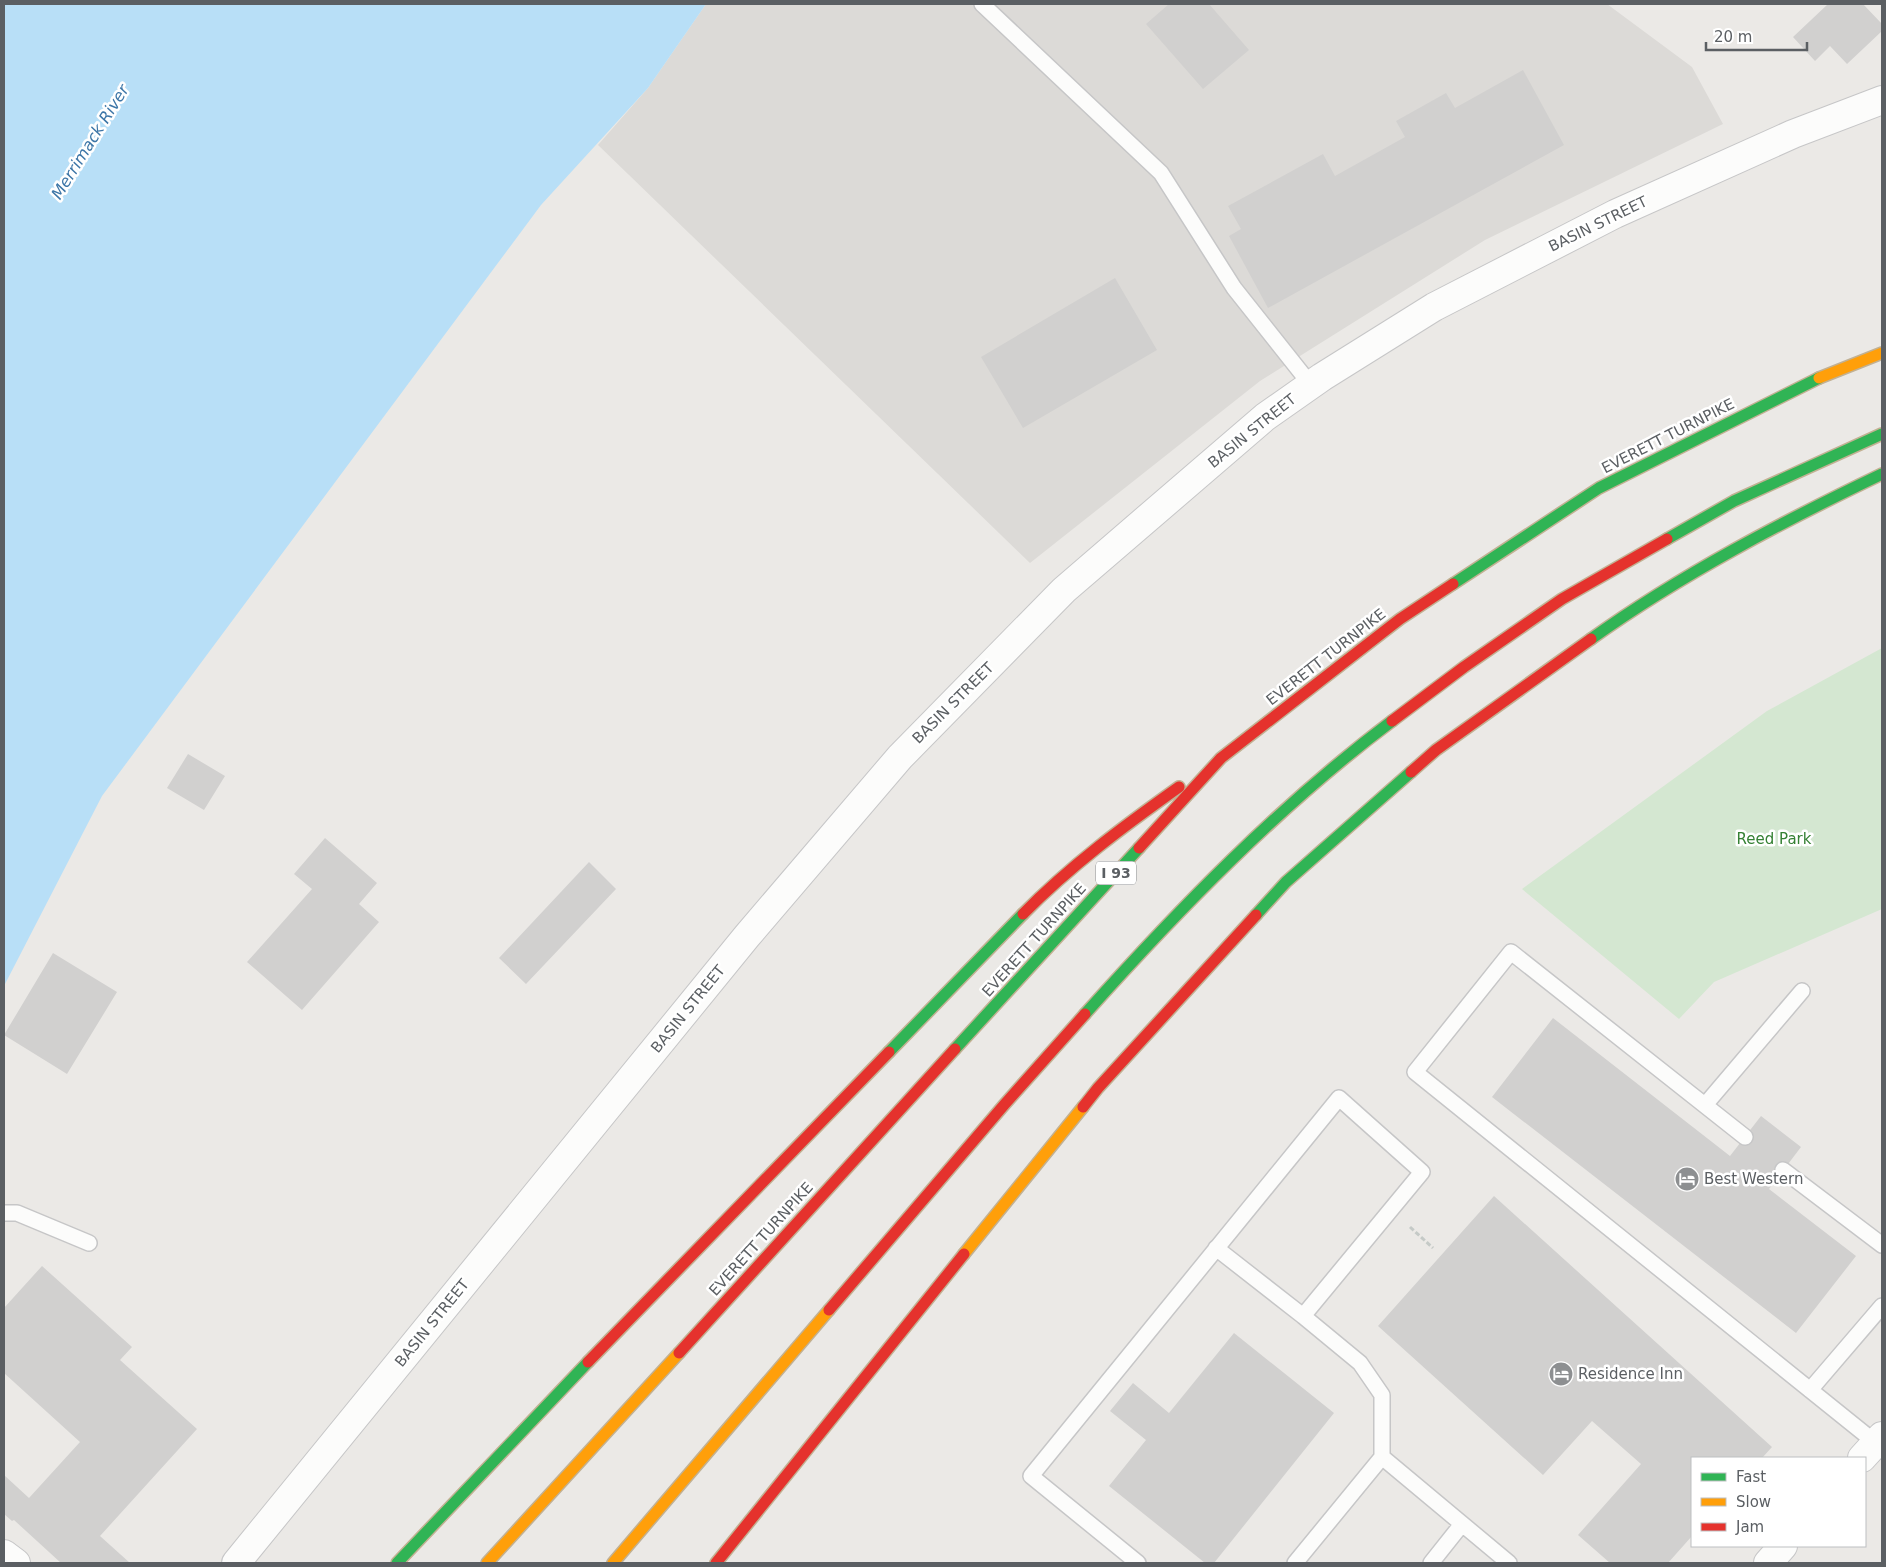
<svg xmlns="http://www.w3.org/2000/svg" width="1886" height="1567" viewBox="0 0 1886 1567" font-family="'DejaVu Sans',sans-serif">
  <rect width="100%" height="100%" fill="#ebe9e6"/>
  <path fill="#dcdad7" d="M706,4H1607L1692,67L1723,124L1485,240L1260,381L1030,563L598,145L648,88Z"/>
  <path fill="#d4e7d1" d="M1882,648V909L1714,982L1679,1019L1522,889L1767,711Z"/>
  <path fill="#b8dff7" d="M4,4H706L648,88L541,205L102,796L4,986Z"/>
  <path fill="#d1d0cf" d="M1169,4H1209L1249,50L1203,89L1146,24Z
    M1828,4H1863L1882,24V31L1847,64L1830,46L1815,61L1793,37Z
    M1523,70L1564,145L1268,308L1229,236L1241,229L1228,206L1323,154L1335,176L1405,137L1396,121L1446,93L1455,108Z
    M1115,278L1157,350L1023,428L981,357Z
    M188,754L225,776L204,810L167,788Z
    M325,838L377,883L359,904L379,922L302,1010L247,962L312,889L294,874Z
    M589,862L616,889L526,984L499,958Z
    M53,953L117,992L67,1074L4,1035Z
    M1553,1018L1730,1156L1761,1116L1801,1147L1769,1189L1856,1256L1796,1333L1492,1097Z
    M1494,1196L1772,1447L1762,1458H1692V1536L1668,1563H1610L1578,1535L1641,1464L1592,1421L1543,1475L1378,1326Z
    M42,1266L132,1347L120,1360L197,1429L100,1536L130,1563H61L14,1520L12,1521L4,1514V1475L29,1498L80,1442L4,1373V1308Z
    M1234,1333L1334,1413L1214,1563H1205L1109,1486L1146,1440L1110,1411L1133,1383L1169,1413Z"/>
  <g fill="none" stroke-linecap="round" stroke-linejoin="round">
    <defs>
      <path id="lane" d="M982,4L1161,173L1234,288L1311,385
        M1705,1105L1802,991
        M1745,1137L1511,952L1415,1072L1876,1443
        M1783,1170L1882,1245
        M4,1213H17L89,1243
        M1216,1248L1303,1316
        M1810,1390L1882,1306
        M1382,1457L1509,1563
        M1138,1563L1031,1476L1339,1098L1422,1172L1303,1316L1360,1363L1382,1395V1457L1295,1563
        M1431,1563L1462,1524"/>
      <path id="street" d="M1862,1458L1882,1436
        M4,1554L16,1563
        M236,1563L747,936L900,757L1064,590L1265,417L1322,377L1434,307L1615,214L1793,134L1882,100
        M1768,1563L1783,1546"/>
      <path id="fast" d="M1667,539L1734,501L1882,434
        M1453,584L1599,488L1819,378
        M1591,639C1682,574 1782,522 1882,474
        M1256,915L1286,882L1411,772
        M1085,1014C1178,910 1280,805 1392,721
        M955,1049L1139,848
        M889,1052L1023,914
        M397,1563L588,1362"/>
      <path id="slow" d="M1819,378L1882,353
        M964,1254L1083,1107
        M487,1563L679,1353
        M613,1563L829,1310"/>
      <path id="jam" d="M1392,721L1464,667L1562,599L1667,539
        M1411,772L1436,750L1591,639
        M1139,848L1221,758L1400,619L1453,584
        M1023,914C1070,866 1124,826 1179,787
        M1083,1107L1098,1088L1256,915
        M829,1310L1004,1105L1085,1014
        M679,1353L955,1049
        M588,1362L889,1052
        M716,1563L964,1254"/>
    </defs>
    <use href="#lane" stroke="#c6c6c7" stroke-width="18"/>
    <use href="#street" stroke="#c6c6c7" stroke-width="30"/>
    <use href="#fast" stroke="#c2b193" stroke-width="14"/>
    <use href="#slow" stroke="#c2b193" stroke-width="14"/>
    <use href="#jam" stroke="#c2b193" stroke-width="14"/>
    <path stroke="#c5cac7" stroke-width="3" stroke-dasharray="5 2.5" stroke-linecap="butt" d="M1410,1227L1433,1248"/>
    <use href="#lane" stroke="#fcfcfb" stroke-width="15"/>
    <use href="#street" stroke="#fcfcfb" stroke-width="28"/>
    <use href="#fast" stroke="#30b455" stroke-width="11"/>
    <use href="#slow" stroke="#ff9f0a" stroke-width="11"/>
    <use href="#jam" stroke="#e5322d" stroke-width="11"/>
  </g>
  <defs>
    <symbol id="hotel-disc" viewBox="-11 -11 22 22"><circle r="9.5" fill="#8d8f91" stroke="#fff"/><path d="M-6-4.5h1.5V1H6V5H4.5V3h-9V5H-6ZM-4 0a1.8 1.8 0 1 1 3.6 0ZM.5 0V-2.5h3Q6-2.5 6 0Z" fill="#fff"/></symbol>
  </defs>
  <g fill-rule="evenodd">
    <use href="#hotel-disc" x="1673" y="1165" width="28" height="28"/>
    <use href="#hotel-disc" x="1547" y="1360" width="28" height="28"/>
  </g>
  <g text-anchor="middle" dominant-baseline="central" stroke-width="5" stroke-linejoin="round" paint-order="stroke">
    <rect fill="#fff" stroke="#8c8f92" stroke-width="1" x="1096" y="861.5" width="40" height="23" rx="4"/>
    <g font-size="14" font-weight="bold" fill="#5b5f63">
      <text x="1116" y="873">I 93</text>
    </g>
    <g font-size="15" fill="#5b5f63" stroke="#fff">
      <text transform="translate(1598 224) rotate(-26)">BASIN STREET</text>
      <text transform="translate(1252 431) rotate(-39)">BASIN STREET</text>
      <text transform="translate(1668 436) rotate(-27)">EVERETT TURNPIKE</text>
      <text transform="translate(1326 657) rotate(-38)">EVERETT TURNPIKE</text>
      <text transform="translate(953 703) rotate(-45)">BASIN STREET</text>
      <text transform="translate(1034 940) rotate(-48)">EVERETT TURNPIKE</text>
      <text transform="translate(688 1009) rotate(-51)">BASIN STREET</text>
      <text transform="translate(761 1239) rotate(-48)">EVERETT TURNPIKE</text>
      <text transform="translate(432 1323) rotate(-51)">BASIN STREET</text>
    </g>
    <g font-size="15" fill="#358134" stroke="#fff">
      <text x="1774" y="839">Reed Park</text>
    </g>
    <g font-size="15" fill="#5b5f63" stroke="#fff" text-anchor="start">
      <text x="1704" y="1179">Best Western</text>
      <text x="1578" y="1374">Residence Inn</text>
    </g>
    <g font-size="16" font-style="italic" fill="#3d76a7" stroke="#fff">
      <text transform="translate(90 142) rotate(-58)">Merrimack River</text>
    </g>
  </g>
  <rect width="1886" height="1567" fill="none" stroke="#5b5f63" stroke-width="10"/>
  <rect x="1691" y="1457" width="175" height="90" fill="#ffffff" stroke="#bdbfc1"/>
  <rect x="1701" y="1473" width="25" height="8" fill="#30b455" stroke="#bdbfc1"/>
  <text x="1736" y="1482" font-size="15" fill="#5b5f63">Fast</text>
  <rect x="1701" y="1498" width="25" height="8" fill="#ff9f0a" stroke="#bdbfc1"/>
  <text x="1736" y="1507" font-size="15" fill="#5b5f63">Slow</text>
  <rect x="1701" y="1523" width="25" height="8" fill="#e5322d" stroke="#bdbfc1"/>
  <text x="1736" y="1532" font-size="15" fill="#5b5f63">Jam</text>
  <path d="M1706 42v8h101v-8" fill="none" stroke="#5b5f63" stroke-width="2.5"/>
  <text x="1714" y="42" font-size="15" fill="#5b5f63" stroke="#ffffff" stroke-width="4" paint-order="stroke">20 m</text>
</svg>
